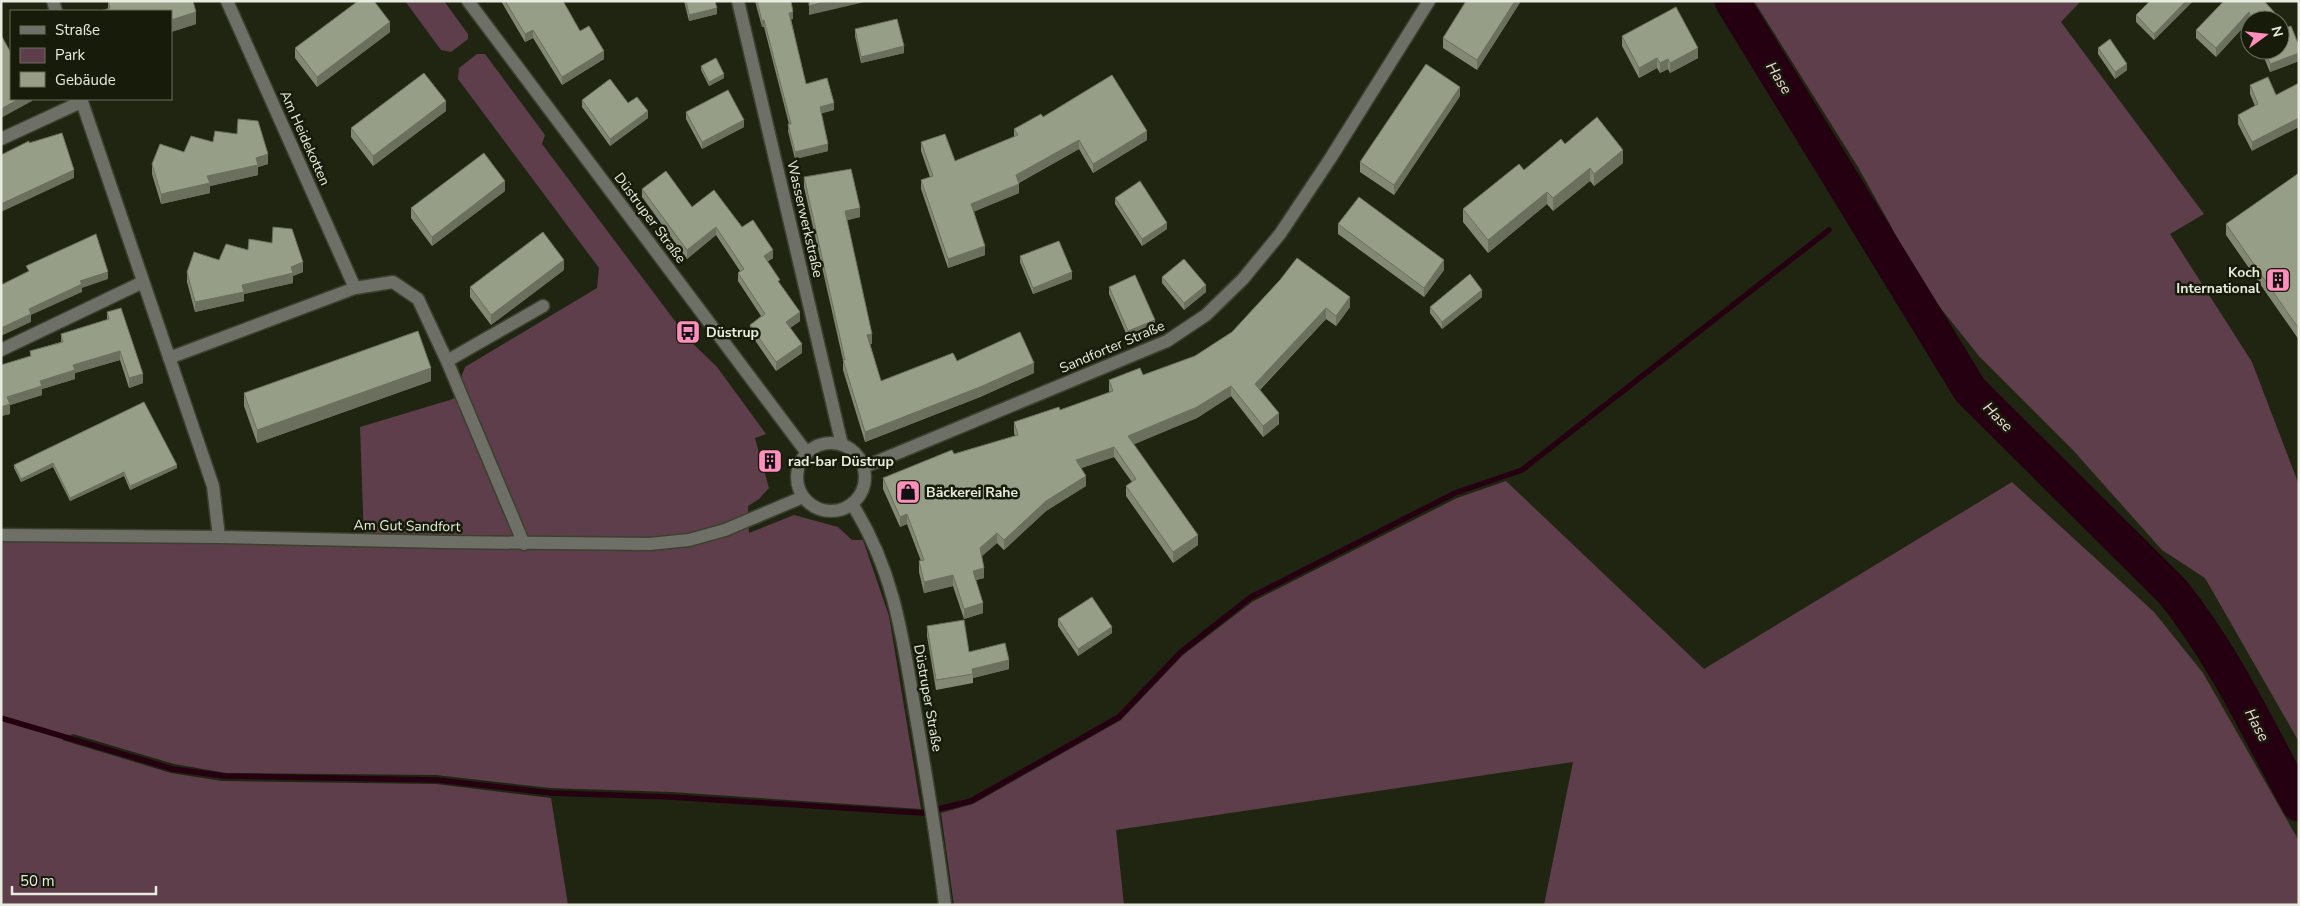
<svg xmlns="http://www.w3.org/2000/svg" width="2300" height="906" viewBox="0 0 2300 906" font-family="'Nunito Sans',sans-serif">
  <rect width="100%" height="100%" fill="#202512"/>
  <path fill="#5d3e4a" d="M405,1H444L468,34V39L451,52L441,50Z
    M1754,1H2081L2061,22L2204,214L2170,234L2252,362L2299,485V742L2205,578L2162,550L2072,449L1979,356L1910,270L1891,226L1858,167Z
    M477,54H485L545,135L542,144L690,341L717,367L766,434L755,438L769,488L759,499L748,506L749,533L794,515L838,527L852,540H863L889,616L921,809L671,792L550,788L436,775L226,773L174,764L73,734L62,740L171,773L222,781L436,784L551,798L568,905H1V534L364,540L360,427L453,399L465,367L597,288L599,268L458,79L459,68Z
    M1506,481L1704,669L2012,482L2154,612L2203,673L2299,841V905H1544L1573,762L1116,830L1124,905H954L941,813L973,804L1121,720L1183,655L1252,602L1457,498Z"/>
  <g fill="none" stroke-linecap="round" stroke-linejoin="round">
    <path stroke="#240010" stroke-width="5.5" d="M1845,211L1853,201
      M1,718L173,769L224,776L437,780L551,793L670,797L922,813L971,801L1119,717L1181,652L1251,597L1455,493L1522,470L1829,230"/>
    <path stroke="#240010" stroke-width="35" d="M1732,1L1970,390L2173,592C2225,657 2259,731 2299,804"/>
    <defs>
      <path id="minor" d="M53,1L56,11
        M227,1L355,288
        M468,1L807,453
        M738,1L842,445
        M81,99L213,486L219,537
        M1,139L81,102
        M1,350L143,282
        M169,358L355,288L393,282L418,299L447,361L524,544
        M447,361L543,306
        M797 477a34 34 0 1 1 68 0a34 34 0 1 1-68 0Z
        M864,467L1167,341L1206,315L1243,279L1280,234L1330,159L1429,1
        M852,504C895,572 903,640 916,717C927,780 937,842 945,905
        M1,535L219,537L445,542L650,544L689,540L725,530L803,497"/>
    </defs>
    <use href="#minor" stroke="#3c412f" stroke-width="15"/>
    <use href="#minor" stroke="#6e7067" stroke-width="12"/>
  </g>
  <path fill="#828874" d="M108,1H193L196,24L171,32V11L108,9Z
    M501,1H563L580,31L604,59L562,85L533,38L525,42Z
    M684,1H715L717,14L689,21Z
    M755,1H791L793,19H791L806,84L834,110L821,113L828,151L795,159L788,131L789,124L764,27H762Z
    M1521,1L1477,70L1443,48V38Z
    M2150,1H2193L2154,40L2136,22V15Z
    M2224,1H2264L2288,27L2291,26L2299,46V61L2270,72L2261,50H2280V20H2250V22L2249,21L2216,57L2196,38V30Z
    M855,29L904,53L861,63L855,36Z
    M390,32L317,87L295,58V48Z
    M1622,36L1698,58L1670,73L1668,69L1660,73L1657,68L1639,78L1622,46Z
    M2098,48L2127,70L2115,79L2098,54Z
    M701,66L724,78L709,86L701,70Z
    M2250,85L2276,95L2252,151L2238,124V115L2255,106L2250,94Z
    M1460,96L1394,195L1360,172V162Z
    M582,100L628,103L648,118L610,146L582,107Z
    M446,111L373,166L351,137V128Z
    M686,112L744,127L702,149L686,119Z
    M1043,117L1147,140L1093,173L1079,149L1019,183V193L974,211L985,255L948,268L921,189V180L930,177L921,151V142L955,161L1014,137V129Z
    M1565,144L1623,163L1594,186L1590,181L1553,211L1547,204L1488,253L1463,222V209Z
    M152,164H268L258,167V175L210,186V193L161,204L152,174Z
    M2299,173V340L2226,235V224Z
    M804,177L860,217L847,220L872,344H870L881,381L957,361L1034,373L980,397L865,442L843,370V360L804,187Z
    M642,189L692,207L742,227L773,258L767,262L800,321L790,328L802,353L776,371L750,333V325L761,316L738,281V273L740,271L716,235L687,259L642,197Z
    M505,191L432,246L411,218V208Z
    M1115,198L1167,229L1142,246L1115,204Z
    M1338,224L1444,270L1424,297L1338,234Z
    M1020,256L1072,279L1033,294L1020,262Z
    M219,260L303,272L293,276V283L244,294V301L195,312L187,282V272Z
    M564,270L491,325L470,297V287Z
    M1162,277L1206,292L1184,310L1162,283Z
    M1280,280L1350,307L1336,326L1326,319L1260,390L1279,424L1263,437L1231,396L1197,418L1133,444L1198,545L1173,563L1126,496V486L1132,482L1114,457L1081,468L1086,486L1046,511L1004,550L997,543L982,556L984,578L976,580L983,613L964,619L953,586L924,593L919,572V561H921L907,524L900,527L883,489V478L954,454L1015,436L1014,433V422L1060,410L1110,393L1109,391V380L1143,375L1195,356L1232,332Z
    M1109,287L1155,326L1128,338L1109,294Z
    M1482,297L1442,329L1430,313V307Z
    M107,312L143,383L129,388L120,360L75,373V379L42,389V395L10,405V414L1,416V365L30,356V351L61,342V334L107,320Z
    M431,381L257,443L244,406V393Z
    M144,402L177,468L130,490L124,476L70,501L53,467L21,482L14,468V465Z
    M1058,619L1112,633L1078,656L1058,626Z
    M927,626L969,652L1009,669L973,678V683L936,690L927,636Z"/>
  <path fill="#6a6f5e" d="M827,1H869L809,15V6Z
    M1515,1H1521L1477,70V60Z
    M2186,1H2193L2154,40V34Z
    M717,8V14L689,21V15Z
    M196,12V24L171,32V20Z
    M793,12V19L789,20V13Z
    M2249,12V21L2216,57V48Z
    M764,20V27H762V21Z
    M390,22V32L317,87V77Z
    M533,30V38L525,42V34Z
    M904,46V53L861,63V57Z
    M1698,48V58L1670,73V63Z
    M604,51V59L562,85V77Z
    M2299,53V61L2270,72V64Z
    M1657,58V68L1639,78V68Z
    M1668,59V69L1660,73V63Z
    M2127,64V70L2115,79V72Z
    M724,74V78L709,86V82Z
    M1460,87V96L1394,195V185Z
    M19,99H32V101L1,118V109Z
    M446,101V111L373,166V156Z
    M834,103V110L820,114V107Z
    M648,111V118L610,146V139Z
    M2299,118V127L2252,151V142Z
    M744,120V127L702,149V142Z
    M1147,131V140L1093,173V164Z
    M1079,140V149L1016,184V175Z
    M828,144V151L795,159V152Z
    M1623,150V163L1594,186V174Z
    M268,154V164L258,167V175L210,186V193L161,204V194Z
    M1590,168V181L1553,211V198Z
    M74,170V178L1,212V204Z
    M505,181V191L432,246V237Z
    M1019,184V193L971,213V204Z
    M1547,192V204L1488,253V240Z
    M860,208V217L845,221V211Z
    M1167,223V229L1142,246V239Z
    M716,227V235L687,259V250Z
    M985,246V255L948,268V259Z
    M773,250V258L764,264V256Z
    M564,260V270L491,325V315Z
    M1444,260V270L1424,297V288Z
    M303,262V272L293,276V283L244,294V301L195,312V302Z
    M108,272V279L82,288V292L31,315V322L1,336V328L29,309L80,281Z
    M1072,272V279L1033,294V288Z
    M1206,285V292L1184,310V303Z
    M1482,290V297L1442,329V322Z
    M1350,297V307L1336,326V316Z
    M1326,308V319L1255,394V384Z
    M800,312V321L786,331V322Z
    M1155,320V326L1128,338V331Z
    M872,334V344L867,345V335Z
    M802,344V353L776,371V362Z
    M120,351V360L75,373V379L42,389V395L10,405V414L1,416V407L7,397L73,365Z
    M1034,363V373L980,397L865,442V432Z
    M431,368V381L257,443V430Z
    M143,374V383L129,388V378Z
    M1231,386V396L1197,418L1128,447V436Z
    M1279,413V424L1263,437V426Z
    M1114,447V457L1076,470V460Z
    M53,463V467L21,482V479Z
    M177,465V468L130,490V486Z
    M124,472V476L70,501V498Z
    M1086,476V486L1046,511L1004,550V540L1046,501Z
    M907,514V524L900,527V517Z
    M997,533V543L980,558V548Z
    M1198,535V545L1173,563V552Z
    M984,568V578L973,581V571Z
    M953,575V586L924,593V582Z
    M983,603V613L964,619V609Z
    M1112,627V633L1078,656V649Z
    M1009,660V669L973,678L972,669Z"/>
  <path fill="#979e87" stroke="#6a6f5e" d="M108,1H193L196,12L171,20V11H101L110,8Z
    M358,1H374L390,22L317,77L295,48Z
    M505,1H563L580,31L589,26L604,51L562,77L533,30L525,34Z
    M686,1H715L717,8L689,15Z
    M757,1H791L793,12L789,13L806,84L827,78L834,103L820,107L828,144L795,152L788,124H791L764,20L762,21Z
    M809,1H827L809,6Z
    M1466,1H1515L1477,60L1443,38Z
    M2150,1H2186L2154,34L2136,15Z
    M2224,1H2264L2288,27L2291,26L2299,46V53L2270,64L2265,50H2280V20H2252L2249,12L2216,48L2196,30Z
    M1676,7L1698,48L1670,63L1668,59L1660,63L1657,58L1639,68L1622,36Z
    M897,19L904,46L861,57L855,29Z
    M1,35L11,53V99H19L1,109Z
    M2110,39L2127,64L2115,72L2098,48Z
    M716,58L724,74L709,82L701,66Z
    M1426,64L1460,87L1394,185L1360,162Z
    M424,73L446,101L373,156L351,128Z
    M1112,75L1147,131L1093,164L1079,140L1016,175L1019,184L971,204L985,246L948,259L921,180L933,176L921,142L945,134L955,161L1018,135L1014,129L1041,114L1043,117Z
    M2268,77L2276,95L2299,83V118L2252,142L2238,115L2258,104L2250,85Z
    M610,79L628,103L637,97L648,111L610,139L582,100Z
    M728,90L744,120L702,142L686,112Z
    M1597,117L1623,150L1594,174L1590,168L1553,198L1547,192L1488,240L1463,209L1519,164L1524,170L1561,139L1565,144Z
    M238,119L258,121L268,154L256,158L258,165L207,176L210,183L161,194L152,164L160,144L184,152L191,136L213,142L215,131L237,134Z
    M62,133L74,170L1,204V155L29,141V143Z
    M484,153L505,181L432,237L411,208Z
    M851,169L860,208L845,211L872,334L867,335L881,381L953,353L957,361L1020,332L1034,363L980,387L865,432L843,360H845L804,177Z
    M666,171L692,207L714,190L742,227L753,220L773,250L764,256L780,280L778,281L800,312L786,322L802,344L776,362L750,325L765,314L738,273L744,269L716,227L687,250L642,189Z
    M2299,173V329L2226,224Z
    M1140,181L1167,223L1142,239L1115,198Z
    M1359,197L1444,260L1424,288L1338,224Z
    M273,227L292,229L303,262L291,267L293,273L242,285L244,292L195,302L187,272L194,252L219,260L226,244L248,250L249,239L272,243Z
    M543,232L564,260L491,315L470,287Z
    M96,234L108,272L80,281L82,284L29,309L31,314L1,328V285L29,271L26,266Z
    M1059,241L1072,272L1033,288L1020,256Z
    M1297,258L1350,297L1336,316L1326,308L1255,384L1279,413L1263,426L1231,386L1197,407L1128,436L1198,535L1173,552L1126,486L1136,479L1114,447L1076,460L1086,476L1046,501L1004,540L997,533L980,548L984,568L973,571L983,603L964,609L953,575L924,582L919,561L924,560L907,514L900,517L883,478L952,450L954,454L1018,435L1014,422L1059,407L1060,410L1113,391L1109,380L1140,368L1143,375L1195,356L1232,332L1280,280Z
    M1184,259L1206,285L1184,303L1162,277Z
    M1470,274L1482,290L1442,322L1430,307Z
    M1135,275L1155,320L1128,331L1109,287Z
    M121,308L143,374L129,378L120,351L73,365L75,370L40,381L42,386L7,397L10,404L1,407V365L31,356L30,351L63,342L61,334L109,319L107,312Z
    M418,331L431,368L257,430L244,393Z
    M144,402L177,465L130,486L124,472L70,498L53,463L21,479L14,465Z
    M1092,597L1112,627L1078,649L1058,619Z
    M964,620L969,652L1005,643L1009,660L972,669L973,674L936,680L927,626Z"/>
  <defs>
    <symbol id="building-square" viewBox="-11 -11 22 22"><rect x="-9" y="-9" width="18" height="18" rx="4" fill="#fe8ebb" stroke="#171b09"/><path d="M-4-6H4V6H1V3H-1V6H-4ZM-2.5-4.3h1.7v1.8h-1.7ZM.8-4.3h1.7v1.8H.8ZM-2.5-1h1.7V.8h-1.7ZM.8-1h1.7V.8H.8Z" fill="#111"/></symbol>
    <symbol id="bus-square" viewBox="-11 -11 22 22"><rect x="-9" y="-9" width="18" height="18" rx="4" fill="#fe8ebb" stroke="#171b09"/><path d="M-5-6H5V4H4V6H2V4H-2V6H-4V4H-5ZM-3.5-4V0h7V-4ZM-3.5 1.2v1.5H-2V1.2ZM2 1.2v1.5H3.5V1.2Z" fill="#111"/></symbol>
    <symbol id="shop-square" viewBox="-11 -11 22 22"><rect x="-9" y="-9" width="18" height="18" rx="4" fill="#fe8ebb" stroke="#171b09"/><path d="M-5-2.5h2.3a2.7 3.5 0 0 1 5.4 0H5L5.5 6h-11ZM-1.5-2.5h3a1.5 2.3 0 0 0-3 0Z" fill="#111"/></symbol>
  </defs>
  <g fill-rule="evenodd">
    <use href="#building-square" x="2264" y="266" width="28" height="28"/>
    <use href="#bus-square" x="674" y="318" width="28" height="28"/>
    <use href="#building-square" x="756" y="447" width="28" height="28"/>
    <use href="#shop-square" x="894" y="478" width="28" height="28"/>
  </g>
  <g text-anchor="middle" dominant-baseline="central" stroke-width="5" stroke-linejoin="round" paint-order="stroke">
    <g font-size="14" fill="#e8ece0" stroke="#171b09">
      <text transform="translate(305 138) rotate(66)">Am Heidekotten</text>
      <text transform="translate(650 218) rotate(53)">Düstruper Straße</text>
      <text transform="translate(805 219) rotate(77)">Wasserwerkstraße</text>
      <text transform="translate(1112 347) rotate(-23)">Sandforter Straße</text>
      <text transform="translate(407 526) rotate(1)">Am Gut Sandfort</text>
      <text transform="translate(928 698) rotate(80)">Düstruper Straße</text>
    </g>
    <g font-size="14" font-weight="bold" fill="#e8ece0" stroke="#171b09" text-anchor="start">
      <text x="2260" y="272" text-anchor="end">Koch<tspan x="2260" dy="16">International</tspan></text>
      <text x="706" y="332">Düstrup</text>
      <text x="788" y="461">rad-bar Düstrup</text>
      <text x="926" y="492">Bäckerei Rahe</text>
    </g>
    <g font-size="15" font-style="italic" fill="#fad6e2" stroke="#171b09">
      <text transform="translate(1779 78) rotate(58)">Hase</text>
      <text transform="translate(1998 417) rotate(45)">Hase</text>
      <text transform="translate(2257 725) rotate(62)">Hase</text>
    </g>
  </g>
  <rect width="2300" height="906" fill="none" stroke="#e8ece0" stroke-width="5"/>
  <rect x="10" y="10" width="162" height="90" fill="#171b09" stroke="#6b6f5f"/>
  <rect x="20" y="26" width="25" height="8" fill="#6e7067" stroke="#6b6f5f"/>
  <text x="55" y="35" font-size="15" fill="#e8ece0">Straße</text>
  <rect x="20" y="48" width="25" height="15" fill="#5d3e4a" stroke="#6b6f5f"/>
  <text x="55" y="60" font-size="15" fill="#e8ece0">Park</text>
  <rect x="20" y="72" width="25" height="15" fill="#979e87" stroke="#6b6f5f"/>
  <text x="55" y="85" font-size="15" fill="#e8ece0">Gebäude</text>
  <g transform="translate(2265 35) rotate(75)"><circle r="24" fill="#171b09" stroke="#6b6f5f"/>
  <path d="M0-4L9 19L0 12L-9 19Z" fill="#fe8ebb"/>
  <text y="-8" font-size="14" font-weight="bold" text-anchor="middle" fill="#e8ece0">N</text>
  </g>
  <path d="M12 886v8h144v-8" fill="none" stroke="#e8ece0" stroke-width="2.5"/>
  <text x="20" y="886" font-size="15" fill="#e8ece0" stroke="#171b09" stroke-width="4" paint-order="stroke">50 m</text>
</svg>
